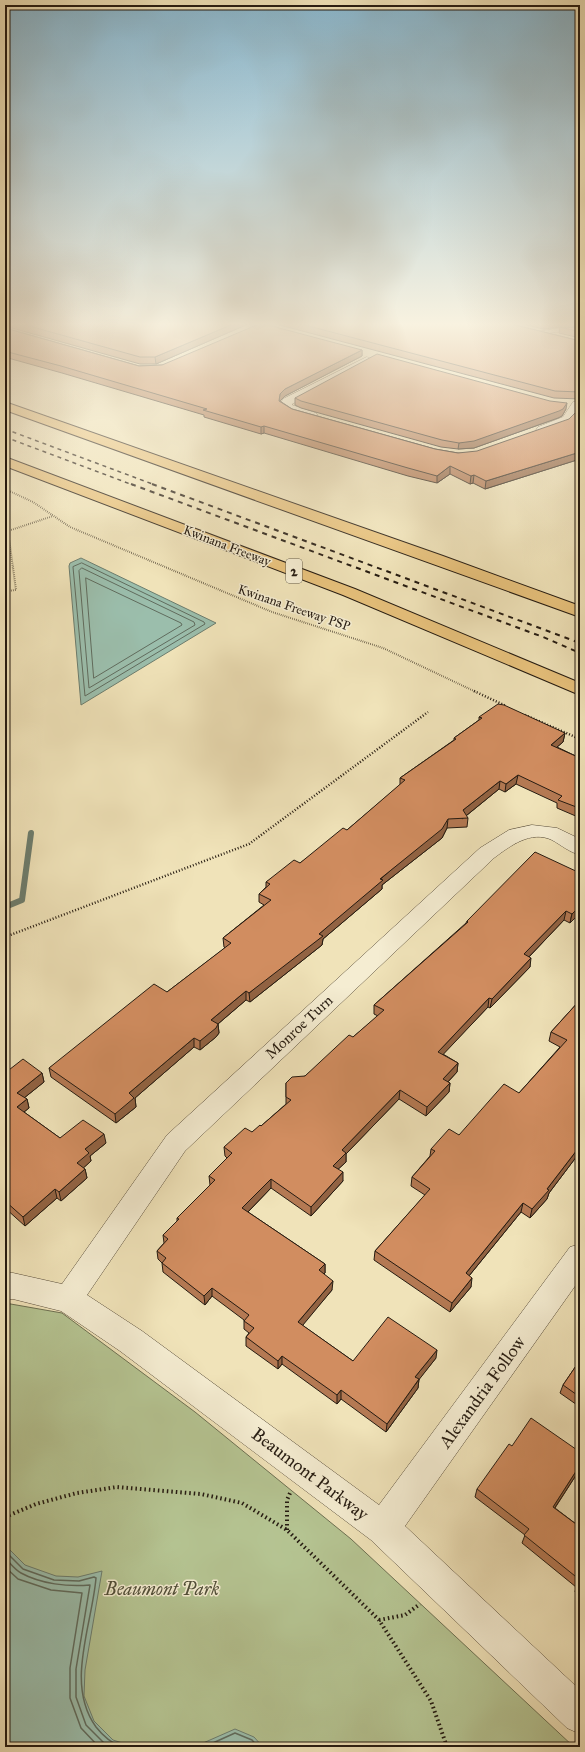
<svg xmlns="http://www.w3.org/2000/svg" width="585" height="1752" viewBox="0 0 585 1752" font-family="'IM FELL Great Primer',serif">
  <rect width="100%" height="100%" fill="#f0e3b9"/>
  <filter id="stains"><feTurbulence type="fractalNoise" baseFrequency=".005" numOctaves="4"/><feColorMatrix values="0 0 0 0 .2 0 0 0 0 .09 0 0 0 0 .02 0 0 0 .5 -.17"/></filter>
  <radialGradient id="worn" r=".72"><stop offset=".6" stop-color="#630" stop-opacity="0"/><stop offset="1" stop-color="#630" stop-opacity=".3"/></radialGradient>
  <path fill="#b5c492" stroke="#6d7052" d="M5,1303L62,1313L195,1412L351,1539L574,1747H5Z"/>
  <path fill="#9bbeac" stroke="#6c7d6e" d="M81,558L216,623L81,705L69,566L70,563Z
    M5,1545L25,1565L56,1576L78,1577L102,1571L85,1670L84,1696L94,1721L113,1740L135,1747H5Z
    M235,1729L254,1737L263,1747H194Z"/>
  <g fill="none" stroke-linecap="round" stroke-linejoin="round">
    <path stroke="#606c5e" stroke-width="1" d="M82,563L204,622L205,624L85,696L73,567Z
      M82,568L194,622L195,625L89,688L79,571Z
      M86,578L181,623L182,625L94,678Z"/>
    <path stroke="#606c5e" stroke-width="1.5" d="M5,1551L23,1569L54,1580L79,1581L94,1577L96,1578C92,1626 65,1684 96,1727C103,1736 111,1743 122,1747
      M5,1558C10,1563 15,1570 21,1573C41,1584 68,1587 90,1585L76,1669V1697L86,1725L108,1747
      M5,1567L18,1579L51,1590L82,1593L70,1668V1698L81,1728L99,1747
      M204,1747L235,1733L252,1740L258,1747"/>
    <path stroke="#6c7d6e" stroke-width="6" d="M5,907L22,900L31,833"/>
    <defs>
      <path id="lane" d="M566,327L580,329V333L566,331L539,334L536,332Z"/>
      <path id="street" d="M367,357L373,360L371,362L292,404V405L316,413L318,416L316,419L312,420L284,411L280,405L283,399Z
        M577,401L580,402C580,409 577,418 571,423C566,427 544,434 538,433L536,430L538,427L563,417L573,402Z
        M532,825L557,828L580,839V855C569,852 561,845 552,840C531,830 510,846 494,858L185,1151L87,1295L142,1331L379,1505L570,1247L580,1244V1279L405,1526L580,1690V1734L567,1728L371,1540L120,1351L61,1311L13,1299H5V1273H13L62,1284L167,1135L480,848L509,830Z"/>
      <path id="highway" d="M5,402L443,556L580,606V617L5,410Z
        M5,457L355,589L580,683V695L343,595L5,466Z"/>
    </defs>
    <use href="#lane" stroke="#584d3b" stroke-width="1"/>
    <use href="#street" stroke="#584d3b" stroke-width="1"/>
    <use href="#highway" stroke="#251b11" stroke-width="2"/>
    <path stroke="#251b11" stroke-width="2" stroke-dasharray="0.5 1.5" stroke-linecap="butt" d="M5,489L33,502L70,527L272,612L383,648L476,692
      M5,591L16,590L8,531L53,516"/>
    <path stroke="#251b11" stroke-width="2.5" stroke-dasharray="1 2" stroke-linecap="butt" d="M474,691L506,706
      M525,715L580,739
      M5,937L249,844L428,712"/>
    <path stroke="#251b11" stroke-width="4" stroke-dasharray="1.5 3" stroke-linecap="butt" d="M5,1517L36,1504L77,1493L117,1487L201,1494L242,1503L287,1530L379,1620L431,1701L447,1747
      M287,1530V1500L290,1493
      M379,1620L405,1615L420,1604"/>
    <use href="#lane" fill="#f5edd2" fill-rule="evenodd"/>
    <use href="#street" fill="#f5edd2" fill-rule="evenodd"/>
    <use href="#highway" fill="#e8c27c" fill-rule="evenodd"/>
    <path stroke="#251b11" stroke-width="1.5" stroke-dasharray="4 4" stroke-linecap="butt" d="M5,429L155,485
      M5,437L133,485"/>
    <path stroke="#251b11" stroke-width="2" stroke-dasharray="5 5" stroke-linecap="butt" d="M131,484L543,637L580,653
      M152,484L580,643"/>
  </g>
  <path fill="#b47953" stroke="#251b11" d="M5,324H248L156,364H140L5,326Z
    M276,324H511L580,341V399L554,398Z
    M523,324H580V327L566,326L543,329Z
    M560,327L580,328V338L559,333Z
    M5,328L139,366L162,365L362,350V356L285,396L280,401L292,409L435,449L458,453L580,459L485,489L473,483L470,484L450,474L437,483L408,476L264,433L261,434L204,417V415L62,373L8,358L5,360Z
    M295,398L566,409L562,416L558,418L474,448L458,449L441,447L301,408L295,405Z
    M479,717L565,733L563,742L557,747L580,758V816L578,817L557,808V803L516,784L505,792L499,789L466,816L468,818L467,827L447,828L442,838L382,885V889L323,939L322,945L250,1002L246,1000L218,1024L219,1033L216,1037L200,1050L194,1047L135,1098L136,1107L116,1123L51,1077L49,1068L167,992L225,948L224,947L223,938L264,905L259,902V894L266,887V882L300,863L347,830L400,785V778L454,740V738L479,720Z
    M580,873L570,923L564,920L529,957L530,967L490,1008L488,1007L443,1054L458,1063L457,1072L448,1082L450,1083L449,1092L426,1116L399,1099L346,1154V1162L338,1169L343,1181L311,1216L271,1188L248,1212L325,1264V1273L324,1274L332,1290L302,1325L353,1361L436,1358L419,1379L418,1388L386,1432L341,1399L337,1404L282,1364L278,1369L246,1346V1337L249,1333L244,1329V1320L212,1296L205,1305L163,1272L162,1263L158,1259L157,1251L164,1243L163,1235L177,1221V1218L210,1185L209,1176L227,1158L225,1156L224,1147L252,1132L261,1126L286,1104V1083L305,1076L353,1037L378,1016L374,1014V1005L466,923L467,921Z
    M580,1000V1152L549,1193L547,1199L530,1218L521,1212L469,1276L471,1287L450,1312L374,1260L375,1251L425,1195L411,1186L412,1177L430,1156L431,1149L459,1135L519,1093L560,1047L549,1041L551,1032Z
    M5,1073H42L44,1082L24,1098L27,1099L29,1108L24,1112L60,1138L106,1143L90,1156L91,1161L83,1168L85,1169L87,1178L61,1201L57,1198L25,1226L5,1208Z
    M580,1360V1407L560,1393L563,1385Z
    M580,1452V1469L555,1508L580,1527V1596L575,1592L576,1587L522,1543L525,1535L475,1497L477,1489Z"/>
  <path fill="#926343" stroke="#251b11" d="M233,324H248L156,364L155,357Z
    M544,324H566V326L543,329Z
    M362,350V356L285,396L280,401L279,408V401L280,394L285,389Z
    M8,352V358L5,360V353Z
    M567,403L566,409L562,416L558,418L474,448L458,449L459,443Z
    M264,426V433L261,434V427Z
    M580,452V459L485,489L486,481Z
    M450,466V474L437,483V476Z
    M474,475L473,483L470,484L471,476Z
    M565,733L563,742L550,753L551,745Z
    M518,775L516,784L505,792L506,784Z
    M500,781L499,789L462,819L463,810Z
    M579,808H580V815L578,817Z
    M448,819L447,828L442,838L382,885V889L323,939L322,945L250,1002L249,993L319,934Z
    M580,906V913L570,923L572,914Z
    M566,911L564,920L523,963L524,954Z
    M531,958L530,967L490,1008L492,999Z
    M246,991V1000L212,1029L211,1020Z
    M489,998L488,1007L437,1061L438,1052Z
    M218,1024L219,1033L216,1037L200,1050V1041Z
    M194,1038V1047L135,1098L136,1107L116,1123L115,1114L129,1093Z
    M458,1063L457,1072L442,1088L443,1079Z
    M42,1073L44,1082L19,1102L17,1093Z
    M450,1083L449,1092L426,1116L427,1107Z
    M400,1090L399,1099L346,1154V1162L333,1174V1166L342,1150Z
    M27,1099L29,1108L19,1116L17,1107Z
    M104,1134L106,1143L90,1156L91,1161L79,1172L77,1163L85,1149Z
    M580,1146V1152L549,1193L547,1199L530,1218L532,1209L547,1189Z
    M85,1169L87,1178L61,1201L59,1192Z
    M343,1172V1181L311,1216V1207Z
    M271,1179V1188L243,1217L242,1208Z
    M55,1189L57,1198L25,1226L23,1217Z
    M523,1203L521,1212L464,1282L466,1273Z
    M325,1264V1273L318,1279L319,1270Z
    M472,1278L471,1287L450,1312L452,1303Z
    M333,1281L332,1290L298,1331V1322Z
    M212,1288V1296L205,1305L204,1296Z
    M437,1350L436,1358L414,1386L415,1377Z
    M282,1356V1364L278,1369V1361Z
    M419,1379L418,1388L386,1432L387,1424Z
    M341,1390V1399L337,1404V1395Z
    M580,1465V1469L550,1515L553,1507Z"/>
  <path fill="#d18d60" stroke="#251b11" d="M22,324H233L155,357H140Z
    M259,324H264L362,350L285,389L280,394L279,401L292,409L435,449L458,453L477,451L569,419L577,411L580,404V409L579,410L580,413V452L486,481L474,475L471,476L450,466L437,476L408,468L264,426L261,427L203,410L207,409L61,366L8,352L5,353V328L139,366L162,365Z
    M301,324H511L580,341V392L555,391Z
    M560,327L580,328V332Z
    M377,354L550,401L567,403L563,409L559,411L474,441L459,443L442,440L301,401L295,398Z
    M498,704L504,705L565,733L551,745L580,758V808H579L558,800L562,796L518,775L506,784L500,781L463,810L468,818L448,819L442,829L380,879L383,880L319,934L323,936L249,993L246,991L211,1020L218,1024L216,1028L200,1041L194,1038L129,1093L134,1098L115,1114L49,1068L154,984L167,992L231,943L223,938L271,900L259,894L270,884L266,882L294,860L300,863L343,828L347,830L405,780L400,778L456,739L454,738L482,718L479,717Z
    M535,852L580,873V906L572,914L566,911L524,954L531,958L492,999L489,998L438,1052L458,1063L443,1079L450,1083L427,1107L400,1090L342,1150L346,1153L333,1166L343,1172L311,1207L271,1179L242,1208L325,1264L319,1270L333,1281L298,1322L353,1361L388,1317L437,1350L415,1377L419,1379L387,1424L341,1390L337,1395L282,1356L278,1361L246,1337L254,1328L244,1321L249,1315L212,1288L204,1296L162,1263L166,1258L157,1251L168,1239L163,1235L179,1219L177,1218L215,1180L209,1176L232,1153L224,1147L245,1128L252,1132L260,1125L261,1126L291,1100L286,1097V1083L292,1077L305,1076L349,1035L353,1037L384,1010L374,1005L468,922L467,921Z
    M580,1000V1146L547,1189L549,1190L532,1209L523,1203L466,1273L472,1278L452,1303L375,1251L430,1189L412,1177L435,1151L431,1149L449,1129L459,1135L504,1084L519,1093L567,1040L551,1032Z
    M23,1059L42,1073L17,1093L27,1099L17,1107L60,1138L83,1120L104,1134L85,1149L89,1153L77,1163L85,1169L59,1192L55,1189L23,1217L5,1201V1073Z
    M580,1360V1397L563,1385Z
    M531,1418L580,1452V1465L553,1507L580,1527V1587L577,1584L580,1580L524,1535L529,1529L477,1489L509,1444L512,1446Z"/>
  <linearGradient id="sky" x2="0" y2="1"><stop stop-color="#89b8d0"/><stop offset="0.57" stop-color="#f8f2e0"/><stop offset="1" stop-color="#f8f2e0" stop-opacity="0"/></linearGradient>
  <rect width="585" height="569" fill="url(#sky)"/>
  <g text-anchor="middle" dominant-baseline="central" stroke-width="3" stroke-linejoin="round" paint-order="stroke">
    <g font-size="13" fill="#251b11" stroke="#f5edd2">
      <text transform="translate(227 546) rotate(21)">Kwinana Freeway</text>
      <text transform="translate(294 608) rotate(19)">Kwinana Freeway PSP</text>
    </g>
    <rect fill="#f5edd2" stroke="#635a4b" stroke-width="1" x="286" y="559" width="16" height="24" rx="3"/>
    <g font-size="14" font-weight="bold" fill="#251b11">
      <text x="294" y="571">2</text>
    </g>
    <g font-size="15" fill="#251b11" stroke="#f5edd2">
      <text transform="translate(299 1027) rotate(-43)">Monroe Turn</text>
    </g>
    <g font-size="18" fill="#251b11" stroke="#f5edd2">
      <text transform="translate(482 1392) rotate(-54)">Alexandria Follow</text>
      <text transform="translate(310 1474) rotate(37)">Beaumont Parkway</text>
    </g>
    <g font-size="18" font-style="italic" fill="#504e38" stroke="#f5edd2">
      <text x="162" y="1589">Beaumont Park</text>
    </g>
  </g>
  <rect width="585" height="1752" fill="none" stroke="#f0e3b9" stroke-width="20"/>
  <rect x="6" y="6" width="573" height="1740" fill="none" stroke="#251b11" stroke-width="2"/>
  <rect x="10" y="10" width="565" height="1732" fill="none" stroke="#251b11"/>
  <rect width="100%" height="100%" filter="url(#stains)"/>
  <rect width="100%" height="100%" fill="url(#worn)"/>
</svg>
